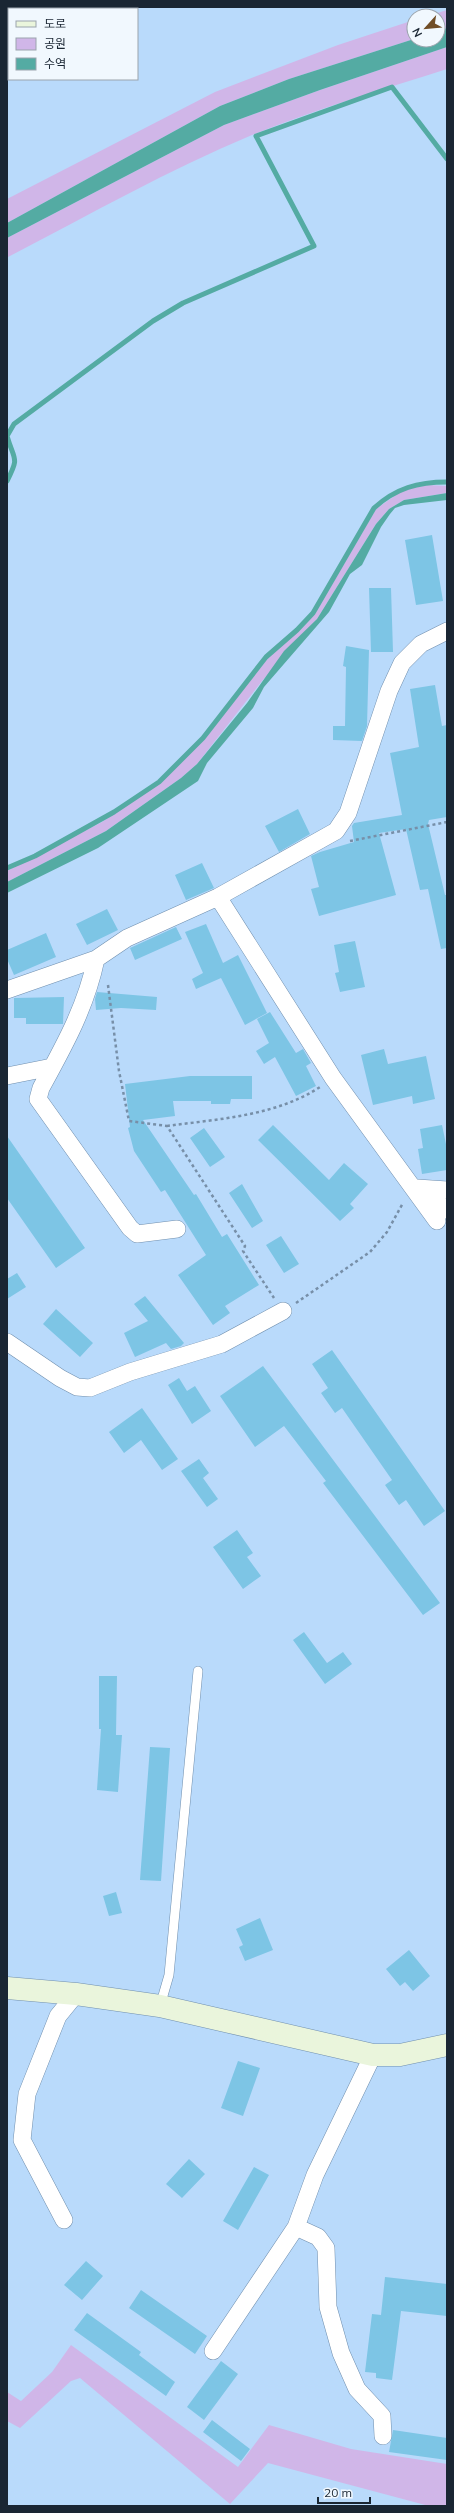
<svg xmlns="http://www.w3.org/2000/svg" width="454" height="2513" viewBox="0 0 454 2513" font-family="Mulish,'Noto Sans KR',sans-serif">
  <rect width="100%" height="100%" fill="#b9dafb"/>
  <path fill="#d0b6e8" d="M447,10V28L438,31V16H428Z
    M414,20V39L289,79L220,106L7,223V199L215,92L338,45Z
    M447,47V69C382,90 316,109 252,135C168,170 89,215 8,257L7,255V238L224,125L320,90Z
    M428,485L447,486V493L404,500L389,509L376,524L317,619L262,681L197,764L181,778L106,831L7,882V871L102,822L159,784L204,739L267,659L304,626L315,614L376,509L403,490Z
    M71,2345L238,2467L269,2425L351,2449L447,2464V2506H429L268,2463L230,2504L80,2378L71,2381L20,2428L7,2421V2392L21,2401L52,2372Z"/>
  <path fill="#54aba3" d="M447,28V47L320,90L224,125L7,238V223L220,106L289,79L414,39L438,40V31Z
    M447,493V500L404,505L395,508L390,514L381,527L362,565L350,574L329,612L264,687L253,708L207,763L198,781L98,848L7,893V882L106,831L181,778L197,764L247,703L284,651L317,619L376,524L389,509L404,500Z"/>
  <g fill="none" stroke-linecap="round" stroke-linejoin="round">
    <path stroke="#54aba3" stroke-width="5" d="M7,481C20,456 14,461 7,436L14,424L153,321L183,303L314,246L256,136L392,87L447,159
      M7,868L35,856L114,812L159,782L203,738L266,657L297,630L313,613L374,508C396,488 418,482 447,482"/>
  </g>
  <path fill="#7dc5e5" d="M432,535L443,601L416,605L405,540Z
    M369,588H391L393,652H371Z
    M346,646L369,650L367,726L362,741L333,740V726H345L346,667L343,666Z
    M435,685L442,726L447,725V817L429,820L428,824L445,895H447V948L441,949L428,889L420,890L406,829L379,833L396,895L319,916L311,889L319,887L311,856L320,852L354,842L352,826L354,823L402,815L390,753L419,747L410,689Z
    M298,809L310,834L279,852L265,826Z
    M202,863L214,888L186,900L175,875Z
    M107,909L118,930L87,945L76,924Z
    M206,924L223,963L238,955L267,1013L245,1025L221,978L196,989L192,979L203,973L185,932Z
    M176,927L182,939L135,960L130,948Z
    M46,933L56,957L14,975L7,959V950Z
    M355,941L365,987L340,992L335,973L339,972L334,945Z
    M97,992L157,997L156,1010L121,1008L96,1010L95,999Z
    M64,997L63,1024H26V1018H14V998Z
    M270,1012L296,1053L303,1049L311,1063L306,1066L316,1086L296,1096L275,1057L264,1064L256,1051L269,1043L257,1019Z
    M384,1049L388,1064L426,1056L435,1099L413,1104L412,1096L373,1105L361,1055Z
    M190,1076H252V1099H231L230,1104H211V1101H173L175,1116L143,1120L194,1195L196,1194L222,1237L227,1234L259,1285L225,1306L230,1313L213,1325L178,1275L206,1255L165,1190L161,1192L134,1151L128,1128L130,1127L125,1084Z
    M273,1125L329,1180L344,1163L368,1184L350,1204L354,1208L340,1221L258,1140Z
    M442,1125L447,1149V1170L422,1174L418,1149L423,1148L420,1129Z
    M204,1128L225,1157L210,1167L190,1138Z
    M7,1136L85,1248L56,1268L7,1198Z
    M242,1184L263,1221L252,1228L229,1193Z
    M281,1236L299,1264L284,1273L266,1245Z
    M17,1273L26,1287L7,1299V1279Z
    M145,1296L184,1343L181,1346L171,1349L166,1343L135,1357L124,1333L148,1321L134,1304Z
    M56,1309L93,1343L80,1357L43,1324Z
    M332,1350L445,1511L424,1526L406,1500L399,1505L385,1485L392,1480L342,1408L335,1413L321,1393L328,1388L312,1364Z
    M263,1366L440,1603L423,1615L323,1483L326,1481L284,1426L255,1447L220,1396Z
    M179,1378L187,1391L195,1386L211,1411L192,1424L168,1385Z
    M142,1408L178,1459L162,1470L141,1440L124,1453L109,1432Z
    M199,1459L209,1473L203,1478L218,1499L207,1507L181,1471Z
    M237,1530L253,1553L247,1557L261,1576L243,1589L213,1547Z
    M304,1632L327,1663L343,1652L352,1664L325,1684L293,1640Z
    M99,1676H117L116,1735H122L118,1792L97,1790L101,1729H99Z
    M150,1747L170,1748L161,1881L140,1880Z
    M116,1892L122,1913L109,1916L103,1896Z
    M260,1918L273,1950L245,1961L239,1947L243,1945L236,1929Z
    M409,1950L430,1976L413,1991L405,1982L400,1986L386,1969Z
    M238,2061L260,2068L243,2116L221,2108Z
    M189,2159L205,2174L182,2198L166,2184Z
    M254,2167L269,2175L238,2230L223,2221Z
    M86,2261L103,2276L82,2300L64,2285Z
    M385,2277L447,2284V2316L401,2311L392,2380L376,2378V2373L365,2372L372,2314L381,2315Z
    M141,2290L207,2336L195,2354L129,2308Z
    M87,2313L141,2352L139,2355L175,2382L166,2396L74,2330Z
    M221,2361L238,2374L204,2420L187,2407Z
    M212,2420L250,2449L241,2461L203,2432Z
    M393,2430L447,2438V2460L389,2452Z"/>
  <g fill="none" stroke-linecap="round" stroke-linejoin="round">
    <defs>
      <path id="lane" d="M160,2006L169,1975L198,1671"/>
      <path id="street" d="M218,897L333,1078L437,1221
        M96,959C86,1007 64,1046 41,1088L38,1099L130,1228L137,1234L177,1229
        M7,990L96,959L127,938L218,897L336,831L348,813L389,691L402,663L421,644L447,631
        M7,1076L52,1067
        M417,1188L447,1190
        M421,1192L447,1210
        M7,1342L60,1378L77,1387L90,1388L130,1372L222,1344L283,1311
        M64,2220L22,2140L27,2094L58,2016L76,1994
        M296,2227L318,2237L326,2248L328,2307L341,2353L357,2389L382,2416L383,2436
        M213,2351L296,2227L315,2175L373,2055"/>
      <path id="secondary" d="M7,1988L76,1994L160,2006L373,2055H400L447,2045"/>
    </defs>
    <use href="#lane" stroke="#708fae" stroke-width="10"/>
    <use href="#street" stroke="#708fae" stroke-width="18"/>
    <use href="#secondary" stroke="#708fae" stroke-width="23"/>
    <path stroke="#778fa8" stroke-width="2.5" stroke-dasharray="3 3" stroke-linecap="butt" d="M350,841L447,822
      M108,985L119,1071L129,1121L167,1126L245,1246L243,1251L274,1298
      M167,1126C218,1119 276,1116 320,1087
      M296,1303L370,1252L387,1232L403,1203"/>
    <use href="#lane" stroke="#fff" stroke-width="9"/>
    <use href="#street" stroke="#fff" stroke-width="17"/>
    <use href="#secondary" stroke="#eaf5dc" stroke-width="22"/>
  </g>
  <rect width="454" height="2513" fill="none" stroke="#1a2633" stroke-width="16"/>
  <rect x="8" y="8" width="130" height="72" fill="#f1f8fe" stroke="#9ba4ad"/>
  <rect x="16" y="21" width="20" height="6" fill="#eaf5dc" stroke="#9ba4ad"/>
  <text x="44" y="28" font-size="12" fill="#1a2633">도로</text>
  <rect x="16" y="38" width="20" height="12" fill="#d0b6e8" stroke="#9ba4ad"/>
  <text x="44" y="48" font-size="12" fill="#1a2633">공원</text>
  <rect x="16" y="58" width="20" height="12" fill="#54aba3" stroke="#9ba4ad"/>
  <text x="44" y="68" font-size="12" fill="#1a2633">수역</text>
  <g transform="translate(426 28) rotate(243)"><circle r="19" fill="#f1f8fe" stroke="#9ba4ad"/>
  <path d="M0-3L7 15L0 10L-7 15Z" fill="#704d26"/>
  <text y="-6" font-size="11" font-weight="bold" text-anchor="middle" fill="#1a2633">N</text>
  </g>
  <path d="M318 2497v6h52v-6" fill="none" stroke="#1a2633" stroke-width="2"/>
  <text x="324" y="2497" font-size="12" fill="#1a2633" stroke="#f1f8fe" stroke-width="3" paint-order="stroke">20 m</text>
</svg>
